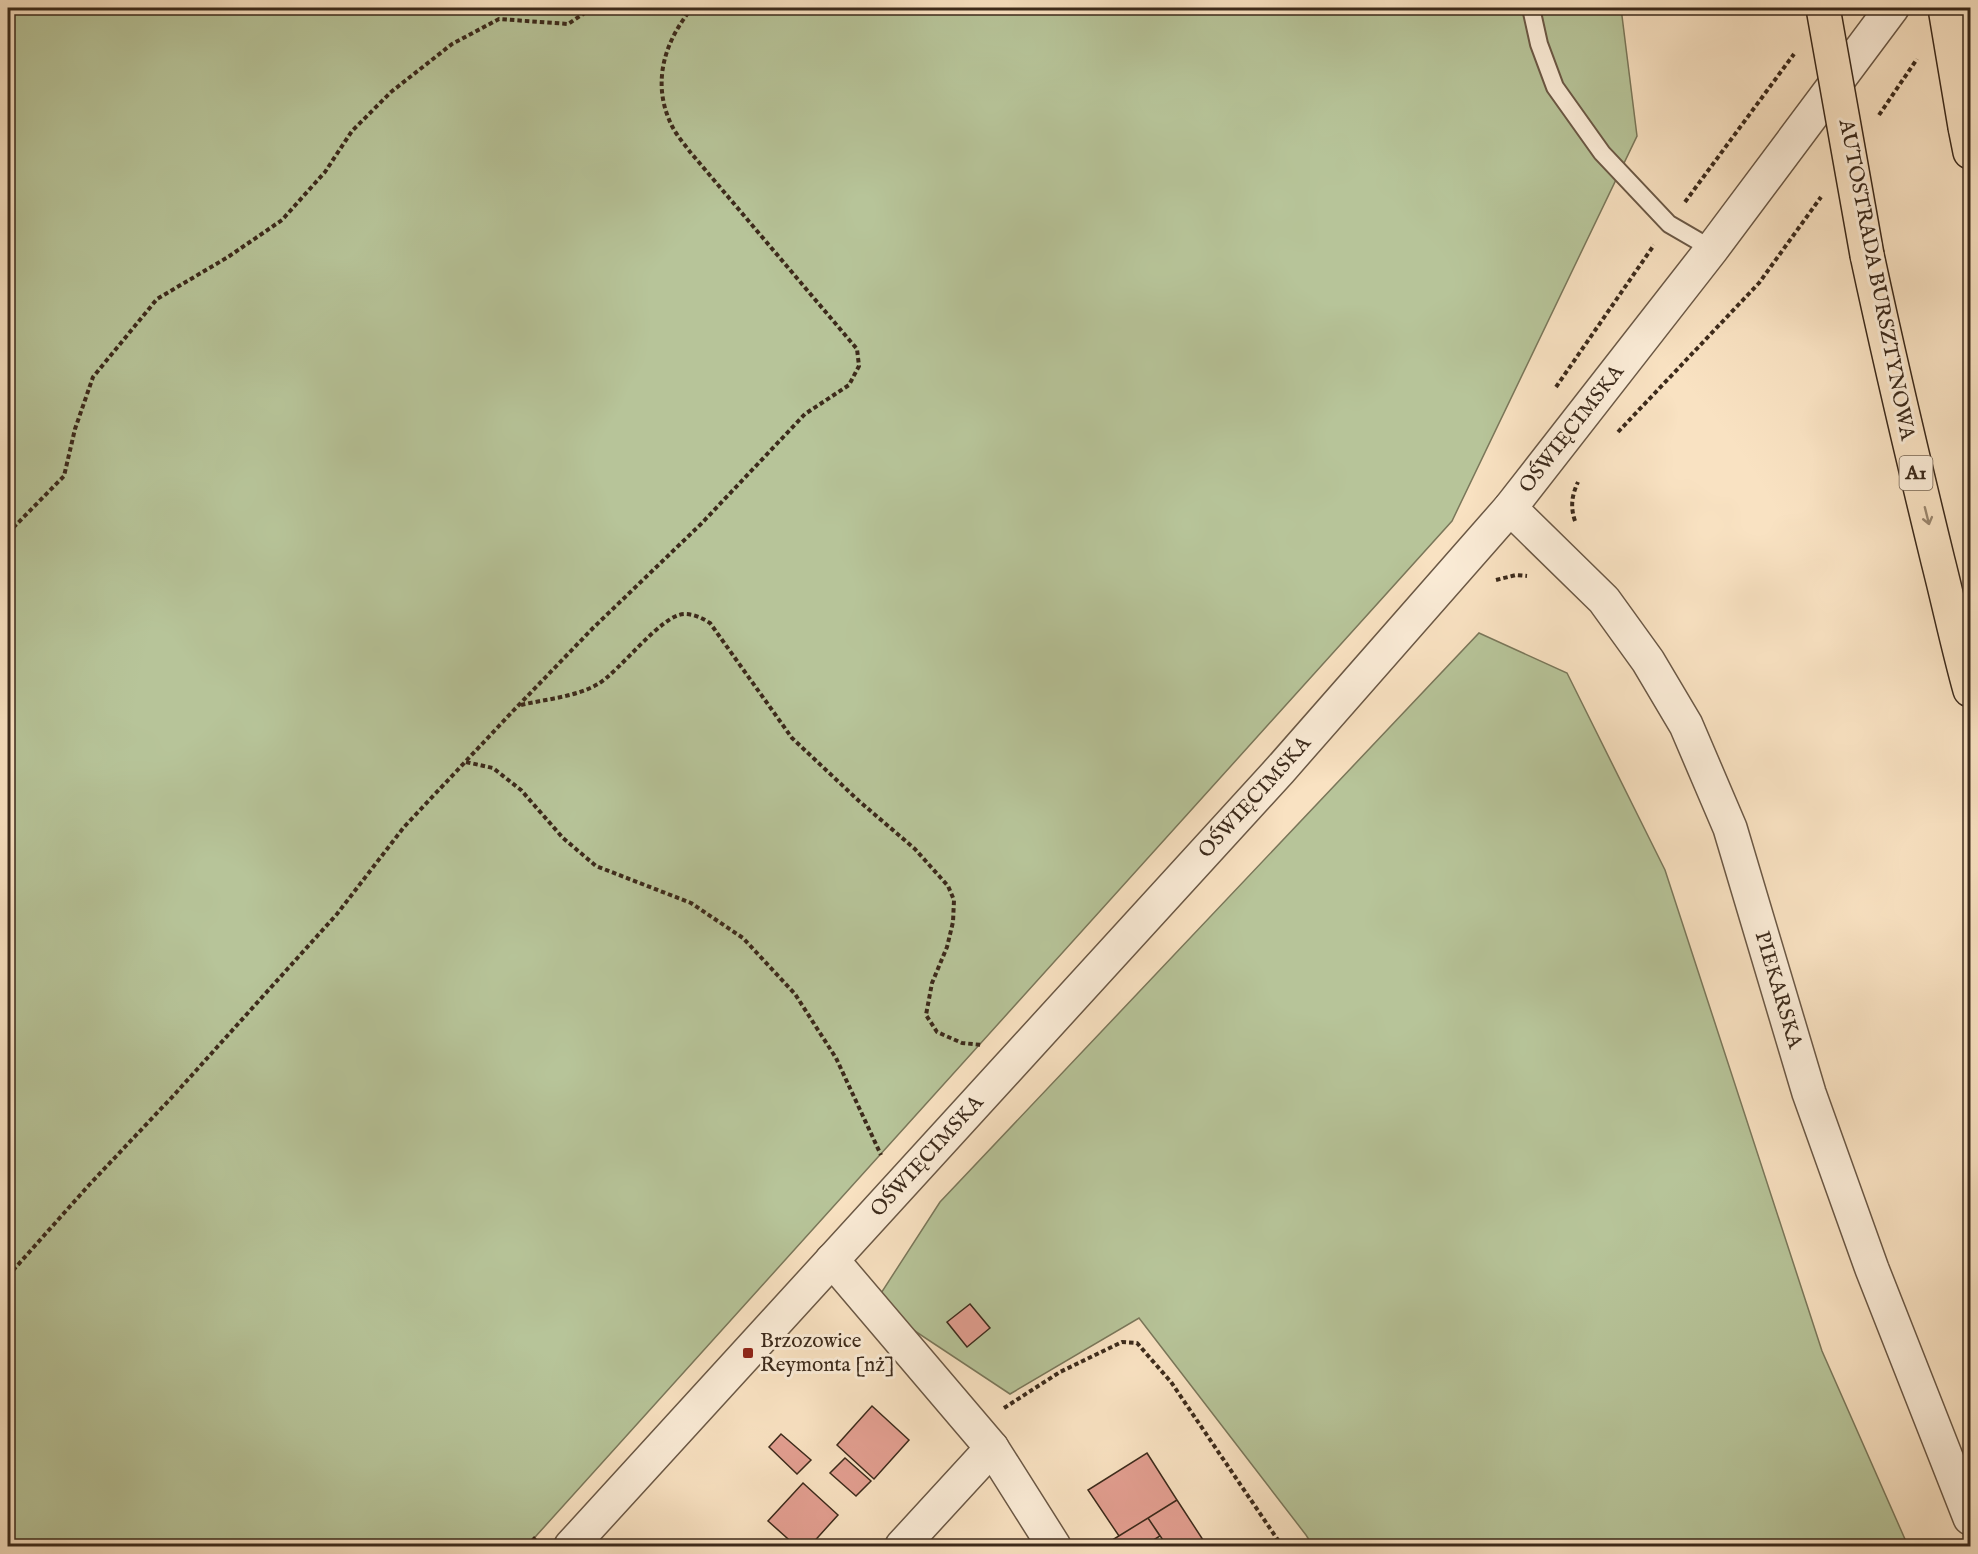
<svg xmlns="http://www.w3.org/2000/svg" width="1978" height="1554" viewBox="0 0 1978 1554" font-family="'IM FELL English',serif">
  <rect width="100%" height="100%" fill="#f9e2c2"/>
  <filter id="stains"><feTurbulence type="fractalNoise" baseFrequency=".00333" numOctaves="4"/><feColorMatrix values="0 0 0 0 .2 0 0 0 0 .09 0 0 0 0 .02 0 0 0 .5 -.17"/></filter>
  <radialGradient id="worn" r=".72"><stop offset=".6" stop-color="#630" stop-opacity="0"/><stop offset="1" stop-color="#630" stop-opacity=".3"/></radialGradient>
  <path fill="#b7c499" stroke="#7a775a" stroke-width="1.5" d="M8,8H1621L1637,136L1452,521L527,1546H8Z
    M1479,633L1567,673L1665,870L1822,1351L1908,1546H1313L1306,1535L1139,1318L1010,1394L874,1304L940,1202Z"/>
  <path fill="#e39f91" stroke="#3c2a1b" stroke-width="1.5" d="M970,1304L990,1328L967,1347L947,1322Z
    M872,1406L909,1440L874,1479L837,1445Z
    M781,1434L811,1460L797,1474L769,1447Z
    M1147,1453L1177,1500L1119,1536L1088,1490Z
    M845,1458L871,1481L856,1496L830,1473Z
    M803,1483L838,1515L810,1546H796L768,1521Z
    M1177,1500L1207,1546H1167L1148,1518Z
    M1148,1518L1160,1536L1144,1546H1112L1109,1542Z"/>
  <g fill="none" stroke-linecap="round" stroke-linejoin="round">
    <defs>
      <path id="service" d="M1531,8L1539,44L1555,87L1602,153L1669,224L1712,249"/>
      <g id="minor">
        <path id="s1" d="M1510,508L1604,600L1648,661L1686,725L1730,828L1809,1093L1872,1269L1970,1518"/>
        <path d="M832,1260L992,1448L1054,1546"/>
        <path d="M902,1546L992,1448"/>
      </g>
      <g id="tertiary">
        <path id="s2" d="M571,1546L1280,770L1510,508L1712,249L1892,8"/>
      </g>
      <path id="motorway" d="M1965,127L1970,152
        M1867,255C1889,357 1913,459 1938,561C1949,604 1958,647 1970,690"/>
    </defs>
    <use href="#service" stroke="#6b5845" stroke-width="20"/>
    <use href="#minor" stroke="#6b5845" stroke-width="36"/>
    <use href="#tertiary" stroke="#6b5845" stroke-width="36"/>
    <use href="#motorway" stroke="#3c2a1b" stroke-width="36"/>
    <path stroke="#3c2a1b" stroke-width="4" stroke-dasharray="4.5 3" stroke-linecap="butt" d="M1879,115L1917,59
      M1685,202L1794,54
      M1556,387L1654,245
      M1618,432L1759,283L1821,197
      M1575,521C1570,506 1572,495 1578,482
      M8,533L64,476L75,429L93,377L157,299L228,257L282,220L325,172L352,131L391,92L452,44L499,19L568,24L592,8
      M1496,580L1516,575L1527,576
      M521,705C546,699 576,697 598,684C620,671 661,615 684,614C694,614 702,618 710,623L792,738L859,801L915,849L948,886L954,900L953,922L947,947L932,983L926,1015L937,1032L962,1043L982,1045
      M466,762L493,768L521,790L563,838L596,866L691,903L743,938L795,994L836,1058L881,1155
      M8,1276L89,1185L174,1095L337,914L404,827L513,711L593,628L701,524L805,414L849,385L859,366L857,349L691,153C685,145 677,136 672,126C651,84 664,42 692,8
      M1004,1408L1060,1372L1122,1342L1137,1343L1171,1382L1282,1546
      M527,1546L536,1537"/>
    <use href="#service" stroke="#fbecd7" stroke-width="16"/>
    <use href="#minor" stroke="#fbecd7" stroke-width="33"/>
    <use href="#tertiary" stroke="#fbecd7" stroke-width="33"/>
    <use href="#motorway" stroke="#f9e2c2" stroke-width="33"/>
    <defs>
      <path id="motorway-bridge" d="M1823,8L1867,255
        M1945,8L1965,127"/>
    </defs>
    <use href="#motorway-bridge" stroke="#3c2a1b" stroke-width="36" stroke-linecap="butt"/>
    <use href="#motorway-bridge" stroke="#f9e2c2" stroke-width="33"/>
  </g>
  <defs><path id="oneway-shaft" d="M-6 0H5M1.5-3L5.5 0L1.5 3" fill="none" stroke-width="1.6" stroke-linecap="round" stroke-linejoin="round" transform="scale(1.5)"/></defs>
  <use stroke="#9a866e" href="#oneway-shaft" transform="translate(1927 516) rotate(76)"/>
  <rect fill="#8f2418" stroke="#fbecd7" stroke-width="2" x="742" y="1347" width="12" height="12" rx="3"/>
  <g text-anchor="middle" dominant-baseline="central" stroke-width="6" stroke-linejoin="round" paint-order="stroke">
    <rect fill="#fbecd7" stroke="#756453" stroke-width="1.5" x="1899.5" y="456" width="33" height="34" rx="4.5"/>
    <g font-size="20" font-weight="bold" fill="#3c2a1b">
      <text x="1916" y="473">A1</text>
    </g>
    <g font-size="21" fill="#3c2a1b" stroke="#fbecd7">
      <text transform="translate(1876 280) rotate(79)">AUTOSTRADA BURSZTYNOWA</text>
      <text stroke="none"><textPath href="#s2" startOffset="1500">OŚWIĘCIMSKA</textPath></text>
      <text stroke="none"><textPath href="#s2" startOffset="1014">OŚWIĘCIMSKA</textPath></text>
      <text stroke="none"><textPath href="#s1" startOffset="562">PIEKARSKA</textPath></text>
      <text stroke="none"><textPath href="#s2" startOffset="528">OŚWIĘCIMSKA</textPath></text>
    </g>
    <g font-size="21" fill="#3c2a1b" stroke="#fbecd7" text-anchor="start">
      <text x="760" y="1341">Brzozowice<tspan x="760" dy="24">Reymonta [nż]</tspan></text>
    </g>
  </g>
  <rect width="1978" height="1554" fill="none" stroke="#f9e2c2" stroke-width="30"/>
  <rect x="9" y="9" width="1960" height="1536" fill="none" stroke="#3c2a1b" stroke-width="3"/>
  <rect x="15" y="15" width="1948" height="1524" fill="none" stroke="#3c2a1b" stroke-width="1.5"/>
  <rect width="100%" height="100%" filter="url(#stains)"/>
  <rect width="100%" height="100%" fill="url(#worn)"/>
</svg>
